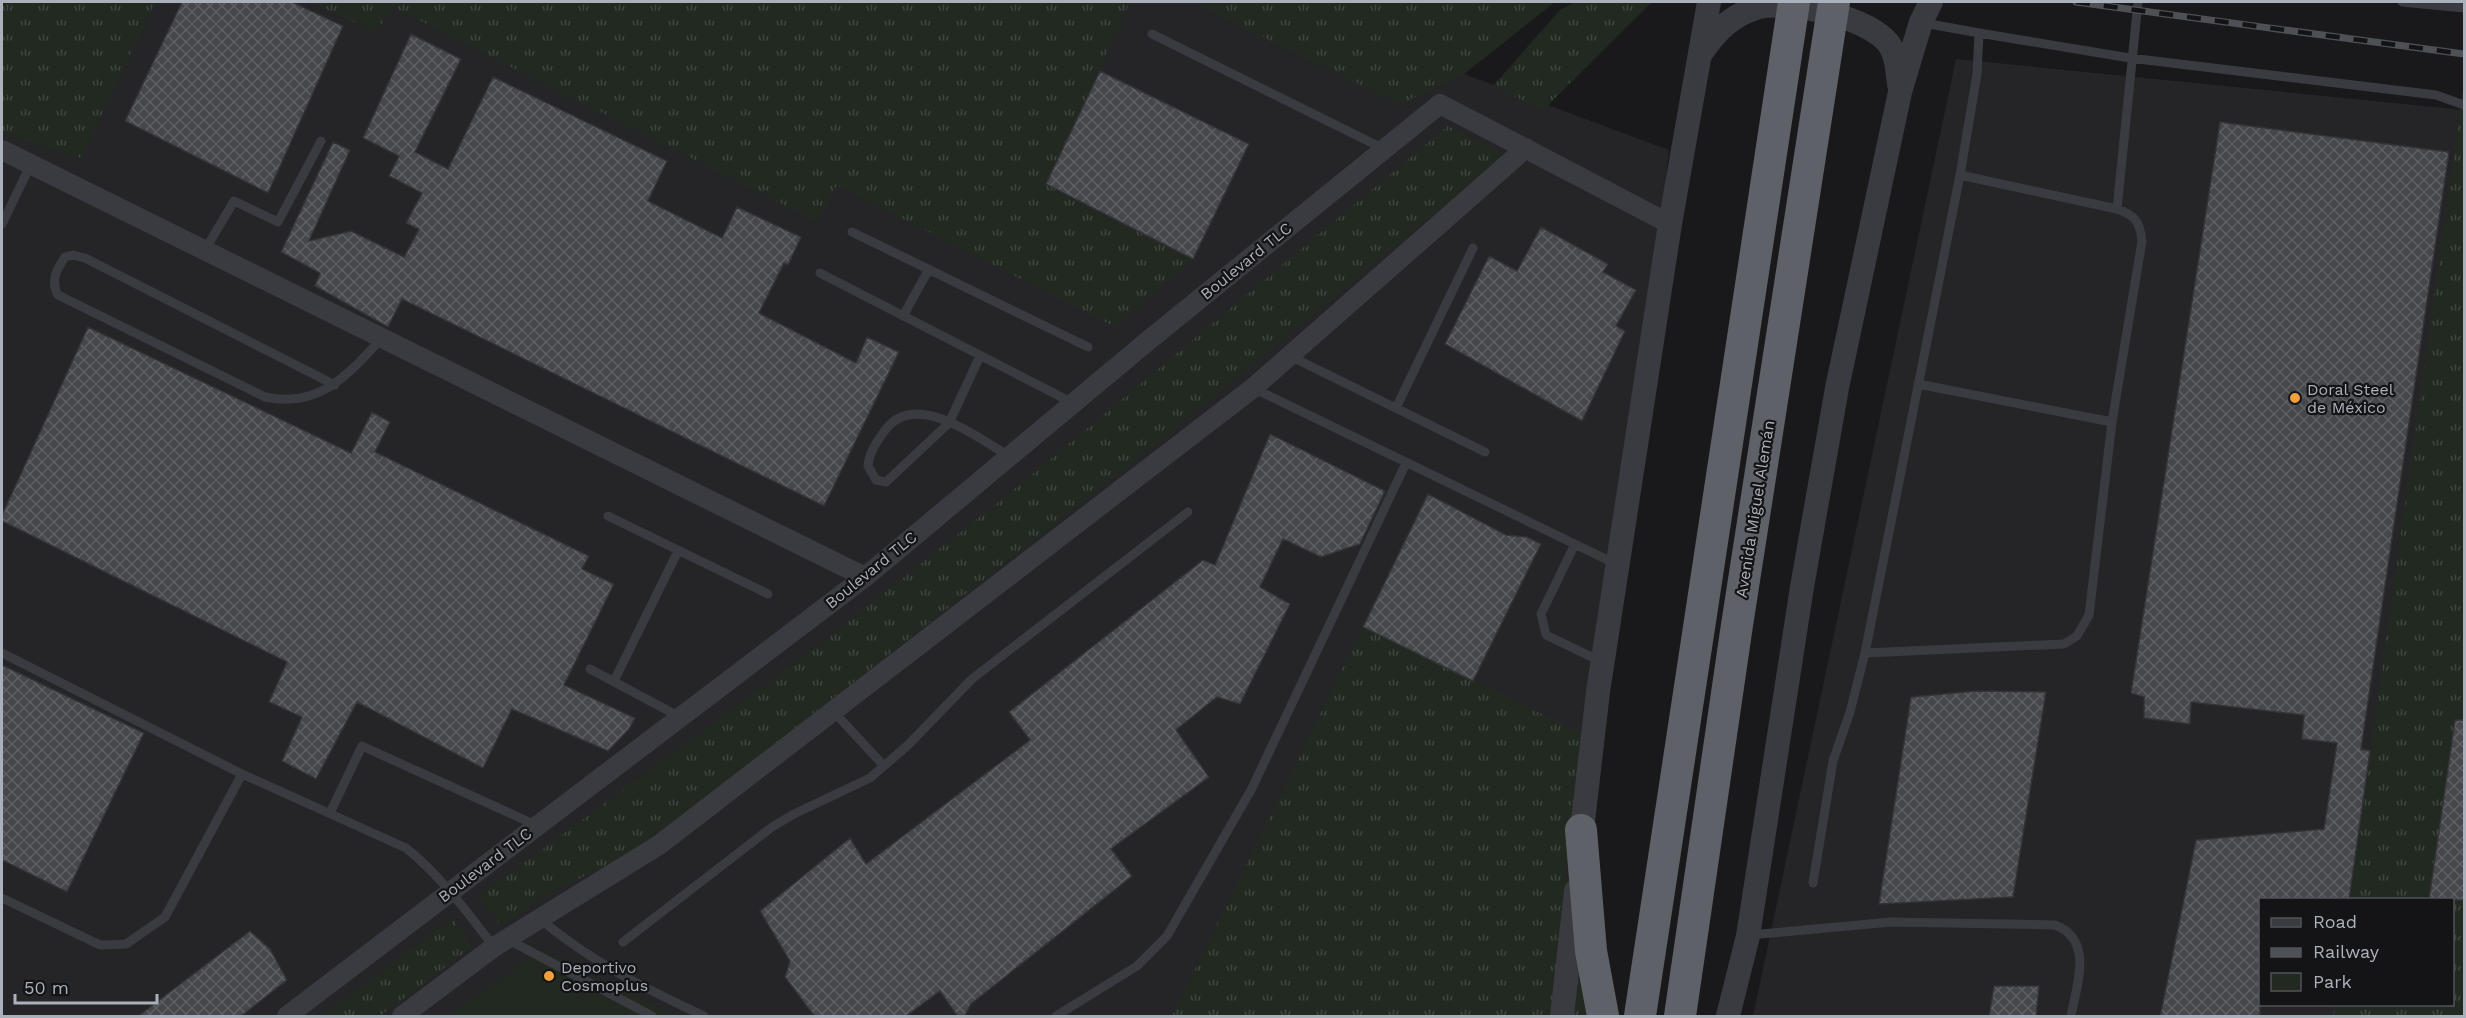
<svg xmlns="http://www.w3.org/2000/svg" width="2466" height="1018" viewBox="0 0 2466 1018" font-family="'Work Sans',sans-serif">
  <defs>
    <pattern id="grass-tufts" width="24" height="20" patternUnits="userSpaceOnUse" patternTransform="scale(1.5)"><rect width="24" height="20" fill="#212921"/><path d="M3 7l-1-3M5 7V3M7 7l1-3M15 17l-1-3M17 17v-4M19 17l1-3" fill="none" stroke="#3f463f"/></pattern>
    <pattern id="building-cross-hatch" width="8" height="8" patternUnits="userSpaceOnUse" patternTransform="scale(1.5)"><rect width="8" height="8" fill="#45474b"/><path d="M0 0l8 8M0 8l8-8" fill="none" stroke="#5d5f63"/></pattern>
  </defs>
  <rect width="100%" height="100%" fill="#19191b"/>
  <path fill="#252528" d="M2,2H1320L1464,74L1669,150L1571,1016H2Z
    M1956,59L2464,110L2355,899L2260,900V1004L2340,1005L2338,1016H1753Z"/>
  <path fill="url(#grass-tufts)" d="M2,2H155L81,158L2,132Z
    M310,2H1130L1046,184L1193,259L1115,327L837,185L818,222L393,7L376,32Z
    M1192,2H1555L1464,74L1400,104Z
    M1575,2H1652L1543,110L1493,86L1560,10Z
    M2464,82V1016H2333L2335,1005L2452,1004V900L2350,899Z
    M1448,126L1505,155L1160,441L644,847L544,896L501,926L478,897L815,648L1017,487Z
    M1363,627L1585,735L1565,868L1595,1016H1172Z
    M452,918L472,947L380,1016H323Z"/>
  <path fill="#212921" d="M540,950L678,1016H448Z"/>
  <path fill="url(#building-cross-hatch)" stroke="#333337" stroke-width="1.5" d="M182,2H292L343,26L268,193L125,121Z
    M411,34L461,59L415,152L448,169L493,77L667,161L648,201L722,238L737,207L801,237L788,265L784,263L759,313L856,363L867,337L899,352L824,506L402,299L388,327L315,286L320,273L281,252L333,142L350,150L309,241L351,231L404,257L419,229L406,223L422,193L389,176L399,156L363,138Z
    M1100,71L1249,144L1193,259L1046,184Z
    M2220,122L2449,152L2361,749L2370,751L2349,900H2260V1017H2160L2196,840L2324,829L2337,743L2302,739L2304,715L2191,702L2190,724L2144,718V697L2131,693Z
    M1541,227L1608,264L1603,272L1636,290L1616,326L1625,331L1582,421L1445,344L1489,256L1517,271Z
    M88,327L351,453L372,412L390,422L375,452L589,556L582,569L614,584L564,685L635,718L629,729L608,751L512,709L483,768L357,702L316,779L282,761L302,717L269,702L287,662L2,521V515Z
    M1270,434L1385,491L1360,544L1321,557L1283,539L1260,587L1290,604L1240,704L1217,697L1176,730L1209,777L1111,849L1132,876L971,1004L964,1017H958L940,991L905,1017H815L785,977L790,961L760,911L850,838L866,864L1030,740L1009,712L1203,560L1215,565Z
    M1428,494L1506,535L1527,537L1541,544L1473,681L1363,627Z
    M2,665L144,733L67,892L2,860Z
    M1976,691L2046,692L2013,897L1879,904L1911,697Z
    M2455,720H2464V900H2429Z
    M250,931L270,949L287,980L240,1017H137Z
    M1994,986H2039L2036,1017H1989Z"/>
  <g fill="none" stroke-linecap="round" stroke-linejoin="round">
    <path stroke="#3a3b40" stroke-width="9" d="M2402,2L2464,8
      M1979,33L2130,58L2436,95L2464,105
      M1152,34L1384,149
      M2117,209L2138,2
      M2,224L31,164
      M852,232L1088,347
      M205,250L234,201L278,222L321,141
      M820,273L1073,403
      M903,316L929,269
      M980,356L949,423L886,482L876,480L868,466C869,453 876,443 883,433C913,387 976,437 1009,456
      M1290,356L1485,452
      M1918,384L2112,422
      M335,385L85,258L73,255L65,257C57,269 50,281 58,295L265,397C319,409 349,374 382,338
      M1253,388L1616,564
      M1396,408L1473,248
      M608,516L768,594
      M1575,544L1541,614L1546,635L1600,661
      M2,653L242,774L406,848C441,876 467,912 494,947
      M1865,653L2064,644L2077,636L2089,615L2112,422L2142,241C2140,222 2135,215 2117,209L1960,175
      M590,669L680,717
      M614,681L678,551
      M833,711L884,766
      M330,813L362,746L538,826
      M1813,883L1833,761L1850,712L1865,653L1960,175L1977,74L1979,33L1924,23
      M2,898L100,945L126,944L165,917L242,774
      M541,920C595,964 642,987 704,1016
      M1750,935L1891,922L2055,925C2094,940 2077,984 2071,1016
      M507,939L652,1016
      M623,942L772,827L794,814L870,778L908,745L972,679L1188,512
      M1056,1016L1137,966L1167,936L1251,790L1406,463"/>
    <path stroke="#3a3b40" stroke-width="20" d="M2,150L865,577
      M287,1016L865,577L1149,340L1440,104L1670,224
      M402,1016L494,947L659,845L1253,388L1526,148"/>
    <path stroke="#3a3b40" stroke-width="24" d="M1702,52C1717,30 1732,15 1759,7C1791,0 1868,17 1889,44C1897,56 1897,70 1899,84
      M1580,847L1598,692L1670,224L1709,2
      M1562,1016L1576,891
      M1728,1016L1748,936L1802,587L1837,388L1900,92L1921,22L1931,2"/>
    <path stroke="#5e6268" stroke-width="32" d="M1581,830L1591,951L1603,1016
      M1640,1016L1794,2
      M1680,1016L1737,625L1834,2"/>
    <defs>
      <path id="rail" d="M2076,2L2464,54"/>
    </defs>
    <use href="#rail" stroke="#4d5055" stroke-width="7"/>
    <use href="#rail" stroke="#141416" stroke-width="4.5" stroke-dasharray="14" stroke-linecap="butt"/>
  </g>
  <g fill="#efa03c" stroke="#141416" stroke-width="2">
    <circle cx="2295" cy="398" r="6"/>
    <circle cx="549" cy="976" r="6"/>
  </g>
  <g text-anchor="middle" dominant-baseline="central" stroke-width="4.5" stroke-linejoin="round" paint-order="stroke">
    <g font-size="16" fill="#abb1ba" stroke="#141416">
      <text transform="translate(1246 261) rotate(-39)">Boulevard TLC</text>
      <text transform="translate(1755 509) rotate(-81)">Avenida Miguel Alemán</text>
      <text transform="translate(871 570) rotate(-39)">Boulevard TLC</text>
      <text transform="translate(485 865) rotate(-37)">Boulevard TLC</text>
    </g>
    <g font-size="16" fill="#abb1ba" stroke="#141416" text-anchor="start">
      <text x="2307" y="389">Doral Steel<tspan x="2307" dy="18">de México</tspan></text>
      <text x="561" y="967">Deportivo<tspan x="561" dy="18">Cosmoplus</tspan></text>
    </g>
  </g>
  <rect width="2466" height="1018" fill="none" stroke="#abb1ba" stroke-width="6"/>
  <rect x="2259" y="898" width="195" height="108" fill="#141416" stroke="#505358" stroke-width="1.5"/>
  <rect x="2271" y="918" width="30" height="9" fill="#3a3b40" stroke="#505358" stroke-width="1.5"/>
  <text x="2313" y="928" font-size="18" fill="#abb1ba">Road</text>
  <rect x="2271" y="948" width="30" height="9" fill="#4d5055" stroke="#505358" stroke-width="1.5"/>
  <text x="2313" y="958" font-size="18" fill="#abb1ba">Railway</text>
  <rect x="2271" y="973" width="30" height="18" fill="#212921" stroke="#505358" stroke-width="1.5"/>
  <text x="2313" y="988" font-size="18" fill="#abb1ba">Park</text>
  <path d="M15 994v9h142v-9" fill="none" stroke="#abb1ba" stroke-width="3"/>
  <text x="24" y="994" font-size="18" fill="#abb1ba" stroke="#141416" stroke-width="4.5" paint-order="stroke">50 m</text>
</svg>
